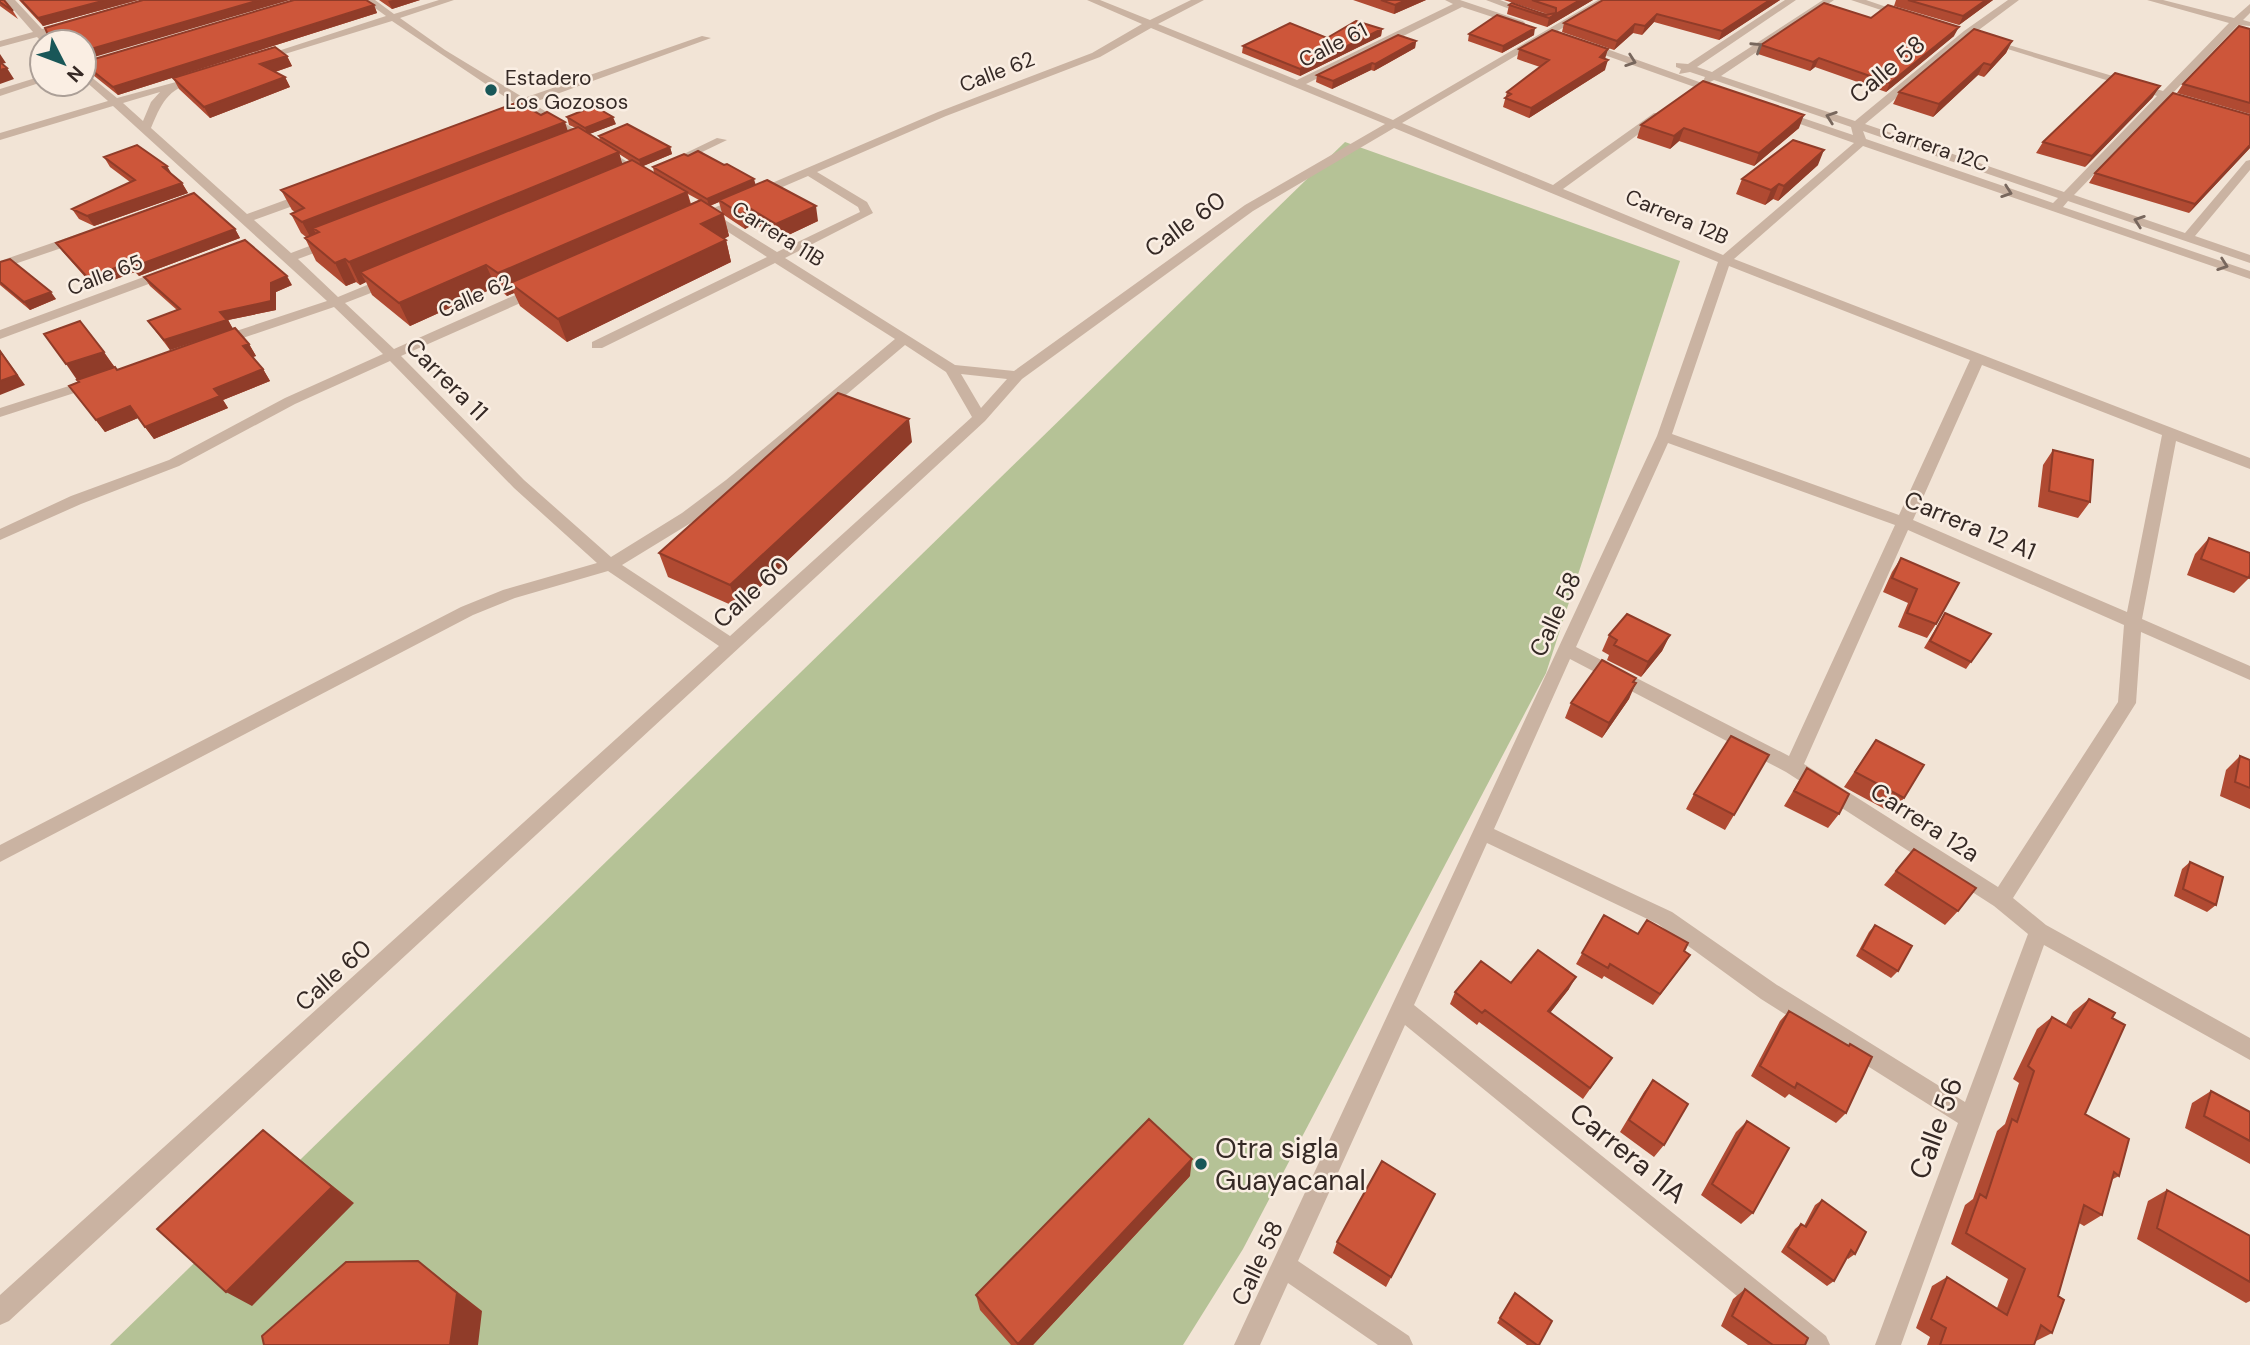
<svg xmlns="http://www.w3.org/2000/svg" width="2250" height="1345" viewBox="0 0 2250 1345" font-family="'DM Sans',sans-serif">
  <rect width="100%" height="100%" fill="#f2e4d6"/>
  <path fill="#b5c296" d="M1345,142L1680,261L1546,673L1243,1249L1183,1345H110Z"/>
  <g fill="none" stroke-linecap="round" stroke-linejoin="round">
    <path fill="#cab3a2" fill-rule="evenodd" d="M5,0H15L42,29L67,22L72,25L46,34L50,42H42L37,37L0,47V41L33,32Z
      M364,0H375L394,14L439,0H454L400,18L445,50L524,98L702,36L711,38L532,103L647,174L649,176L643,179L517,105L392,21L262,61L253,59L386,16Z
      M1087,0H1100L1150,20L1191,0H1204L1158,24L1297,80L1453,4L1445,0H1460L1523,21L1525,23L1520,26L1462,7L1306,84L1393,120L1598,0H1610L1402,123L1553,185L1654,113H1662V117L1563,189L1723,255L1854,143L1777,116V112H1785L1853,135L1851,127L1714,80L1706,84L1726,93L1717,95L1582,47V43H1590L1702,83L1705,77L1690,72L1679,74L1681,69L1676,67V63L1688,64L1785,0H1796L1697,67L1712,72L1823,0H1834L1721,76L1855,121L1964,31L2008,0H2019L1972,35L1865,124L2064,192L2157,96L1982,41V37L2163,91L2229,23L2147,0H2163L2234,18L2250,4V13L2243,20L2250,22V26L2238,25L2172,94L2197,102V106L2167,99L2074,195L2185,233L2246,161L2250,160V170L2195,236L2250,255V263L2068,201L2063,207L2250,271V279L1863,146L1734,259L2250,458V469L2176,441L2142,619L2250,666V680L2141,632L2136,703L2013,898L2046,925L2250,1038V1060L2044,945L1901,1345H1875L1958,1123L1761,999L1658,924L1487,843L1414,1005L1826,1336L1830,1345H1797L1405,1025L1298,1261L1409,1336L1413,1345H1378L1288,1283L1260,1345H1234L1657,436L1718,262L1394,128L1253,211L1022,379L985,421L9,1321L0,1325V1295L719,646L608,571L515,598L473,615L0,862V845L461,607L503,590L597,563L514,488L390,361L295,404L179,466L81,504L0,540V529L71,496L169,460L285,398L383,354L334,307L222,345H212V339L327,301L113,106L0,140V133L108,101L84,80V71L117,98L202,75V79C169,89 164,97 151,128L247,214L307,192H315V198L254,220L291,253L328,239H336V245L298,259L338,297L384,278H394V284L345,303L394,349L533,287H543V293L401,356L524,480L611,557L682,513L726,480L895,339L775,263L602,348H592V342L767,257L708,219L694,222V216L702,210H709L938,112L1092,53L1142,24ZM1151,28L1385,124L1245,205L1014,371L955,365L785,258L873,213L867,202L817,172L946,116L1100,57ZM160,92L151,102L143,121L123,103ZM1863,131L2058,198L2053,203L1866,139ZM808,176L858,207L860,212L777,252L717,215ZM1729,266L1970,360L1899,515L1672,434ZM905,345L946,372L972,417L730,636L622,565L694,521L736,488ZM1982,365L2162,435L2127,612L1913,520ZM961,374L1007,379L981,408ZM1668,443L1895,525L1789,756L1576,647ZM1908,530L2124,625L2118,702L1998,887L1804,764ZM1570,659L1786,772L1994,906L2028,934L1965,1102L1777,985L1672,912L1494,829Z
      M1486,0H1500L1536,14L1528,16Z
      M1851,0H1866L1910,15L1902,17Z
      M42,76V82L0,96V89Z
      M717,138L727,140L671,167L661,165Z
      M81,233L85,234V240L0,269V261Z
      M168,268L173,269V275L0,339V330Z
      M94,378L99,379V385L0,417V408Z"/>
  </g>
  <path fill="#b04a32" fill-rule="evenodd" d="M0,0L13,11L18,19L0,6Z
    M19,0H138L43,26Z
    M379,0H420L392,9Z
    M1353,0H1426L1394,14Z
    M1504,0H1593L1547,27L1507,14L1509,5L1547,14Z
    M1603,0H1780L1719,40L1654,22L1642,35L1633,33L1614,50L1562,32L1564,23Z
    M1896,0H1993L1959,25L1894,6Z
    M374,5L377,13L118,95L88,71L84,64V62Z
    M1871,18L1954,36L1886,92L1815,67L1810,71L1758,54L1761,45Z
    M1382,29L1381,36L1300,76L1242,53L1243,46L1327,38Z
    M2250,29V114L2177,93L2183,84Z
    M1469,34L1534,35L1502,53L1468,41Z
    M1416,41L1415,48L1374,71L1371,70L1332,89L1316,82L1317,75Z
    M2012,41L2006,53L1984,77L1978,75L1933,117L1893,104L1899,92Z
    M1519,49L1605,59V70L1529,118L1503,107L1507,92L1540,67L1517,59Z
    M287,56L292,66L275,72L285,77L290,87L210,118L179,89L173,78Z
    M2153,97L2085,167L2036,153L2043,142Z
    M567,117L616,124L589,134L600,141L599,136L670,147L672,154L643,166L654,173L653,167L755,185L818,221L780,239L754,224L745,229L724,215L729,236L724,239L726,240L731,262L567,342L520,306L514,293L507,296L496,287L410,326L372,295L366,282L360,285L356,282L346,286L316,261L305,238L306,237L301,233L291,214L295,212L292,210L281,190L568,131L576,128L569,125ZM619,154L630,161L622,164ZM688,194L699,200L691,204ZM719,202L722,213L710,206Z
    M1641,125L1799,128L1754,166L1679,141L1670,149L1637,138Z
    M2250,148L2189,213L2089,183L2095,173Z
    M104,157L173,175L182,183L188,193L94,226L79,219L72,209L130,182L110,167Z
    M1818,165L1778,201L1773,199L1765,205L1736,194L1742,179Z
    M235,229L240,238L139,276L135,272L94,287L63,252L56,243Z
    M0,262L56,299L30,310L0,285Z
    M144,277L292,285L276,292V310L228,320L233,329L249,344L256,356L252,357L263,369L270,381L223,400L228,408L154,439L138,418L105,432L69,386L79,382L80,321L117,370L230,330L170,350L148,321L177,310L150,286Z
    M912,442L738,608L668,577L659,553Z
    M2053,450L2090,502L2078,518L2038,507L2043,465Z
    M2209,538L2249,578L2234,593L2187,575L2195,554Z
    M1901,558L1936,624L1927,638L1898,627L1908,603L1883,592L1892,572Z
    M1945,613L1971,662L1966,669L1924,648Z
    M1609,635H1670L1662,651L1641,677L1607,660L1609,655L1602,651Z
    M1634,682L1629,699L1602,738L1565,718L1571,703Z
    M1876,740L1904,798L1892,813L1844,787Z
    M2240,756L2250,760V809L2220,796L2226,770Z
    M1807,768L1839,814L1828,828L1784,806Z
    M1694,794L1734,815L1725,830L1686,809Z
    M1914,849L1958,911L1945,925L1884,885Z
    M2190,862L2216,905L2207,912L2174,896L2182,869Z
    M1604,915L1638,934L1684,951L1690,955L1653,1005L1604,976L1602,979L1576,964Z
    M1875,925L1898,971L1891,978L1856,956L1869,932Z
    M1511,983L1569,989L1550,1013L1612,1058L1583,1099L1479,1022L1477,1025L1450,1004L1455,992Z
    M2089,999L2112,1018L2085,1114L2119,1176L2111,1180L2102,1215L2084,1226L2079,1223L2058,1296L2052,1333L2036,1341L2034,1345H1927L1930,1337L1916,1328L1932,1286L1947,1277L1997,1308L2008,1279L1951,1244L1965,1205L1973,1199L1997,1131L2005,1124L2019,1083L2013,1079L2037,1029L2052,1017L2066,1024L2073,1012Z
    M1789,1011L1848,1046L1850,1044L1846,1113L1836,1123L1789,1094L1785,1098L1751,1076L1780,1021Z
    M1653,1080L1664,1145L1654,1157L1620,1132L1644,1092Z
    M2211,1091L2250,1112V1164L2185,1128L2192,1103Z
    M1747,1121L1753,1213L1741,1224L1701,1195L1736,1132Z
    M1190,1176L1033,1345H1011L980,1310L976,1295Z
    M2167,1190L2250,1236V1301L2246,1303L2137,1239L2148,1201Z
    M1435,1194L1386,1287L1333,1253L1337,1242Z
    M1822,1200L1855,1254L1848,1259L1847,1258L1834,1281L1827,1286L1781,1252L1795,1229L1801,1224L1804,1226L1815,1205Z
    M1745,1289L1805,1345H1748L1721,1326L1733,1299Z
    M1515,1293L1539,1345H1527L1497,1323Z"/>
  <path fill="#903c29" d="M106,0H138L43,26L38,18Z
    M260,0H290L84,60V51Z
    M393,0H420L392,9L388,1Z
    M1406,0H1426L1394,14L1395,5Z
    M1580,0H1593L1547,27L1549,18Z
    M1770,0H1780L1719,40L1722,31Z
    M1986,0H1993L1959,25L1963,16Z
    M374,5L377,13L118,95L113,87Z
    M1657,14L1654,22L1642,35L1645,26Z
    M1635,24L1633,33L1614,50L1617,41Z
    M1959,27L1954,36L1886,92L1890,83Z
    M1535,28L1534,35L1502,53L1503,46Z
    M1382,29L1381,36L1300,76V69Z
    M1416,41L1415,48L1374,71L1375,64Z
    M2012,41L2006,53L1984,77L1991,65Z
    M1608,49L1605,59L1600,57Z
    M0,54L6,63L0,64Z
    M287,56L292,66L266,75L260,64Z
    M1819,58L1815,67L1810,71L1813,62Z
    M1608,60L1605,70L1529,118L1531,108Z
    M1372,63L1371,70L1332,89L1333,81Z
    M1984,63L1978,75L1933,117L1939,104Z
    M7,68L14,79L0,84V70Z
    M285,77L290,87L210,118L204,107Z
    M2160,86L2153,97L2085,167L2092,156Z
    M1804,115L1799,128L1754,166L1759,153Z
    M613,117L616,124L587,135L585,128Z
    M565,122L571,141L319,232L313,228L319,239L313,242L302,222Z
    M1684,128L1679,141L1670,149L1674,136Z
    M2250,145V148L2189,213L2195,204Z
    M670,147L672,154L641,167L639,160Z
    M1824,150L1818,165L1778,201L1784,186Z
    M619,152L625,174L360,272L366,282L360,285L349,262Z
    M167,166L173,176L163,167Z
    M754,179L756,186L719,200V202L709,206L707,199Z
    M182,183L188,193L94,226L87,216Z
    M1779,184L1773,199L1765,205L1771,190Z
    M687,192L693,214L510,283L514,293L507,296L498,273Z
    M816,206L818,221L780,239L776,224Z
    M751,209L754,224L745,229L741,214Z
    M723,214L729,236L707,247L701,224Z
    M235,229L240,238L139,276L133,267Z
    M726,240L731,262L567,342L558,319Z
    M345,259L356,282L346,286L335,263Z
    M129,263L135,272L94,287L88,278Z
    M486,265L496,287L410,326L399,303Z
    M287,276L292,285L276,292V310L228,320L233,329L170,350L164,340L220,312L271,283Z
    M51,292L56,299L30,310L24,302Z
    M249,344L256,356L250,358L243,346Z
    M0,350L25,385L0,395Z
    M104,352L115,368L77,380L66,364Z
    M263,369L270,381L223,400L228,408L154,439L145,427L214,389Z
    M130,406L138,418L105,432L96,420Z
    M909,419L912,442L738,608L730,585Z
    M1670,635L1662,651L1641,677L1648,662Z
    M1636,683L1629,699L1602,738L1609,723Z
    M1576,977L1569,989L1542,1023L1548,1011Z
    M263,1130L354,1203L252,1306L226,1292Z
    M1192,1159L1190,1176L1033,1345H1019L1018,1344Z
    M418,1261L482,1311L478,1345H450Z"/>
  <path fill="#cd563a" stroke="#903c29" stroke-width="2" d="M0,0H4L13,11L0,2Z
    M21,0H106L38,18Z
    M143,0H260L84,51V42H56L48,35L45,28Z
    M294,0H366L374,5L113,87L84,64V62Z
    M1381,0H1406L1395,5Z
    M1532,0H1580L1549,18L1509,5L1512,3L1546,15L1556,13V8Z
    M1603,0H1770L1722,31L1657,14L1645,26L1635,24L1617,41L1564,23Z
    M1908,0H1986L1963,16Z
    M1824,3L1871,18L1888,5L1959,27L1890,83L1819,58L1813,62L1761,45Z
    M1497,15L1535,28L1503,46L1469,34Z
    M1356,21L1382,29L1300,69L1243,46L1290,23L1327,38Z
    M2239,26L2250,29V103L2183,84Z
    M1974,29L2012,41L1991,65L1984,63L1939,104L1899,92Z
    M1552,30L1608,49L1600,57L1608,60L1531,108L1505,98L1511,94L1507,92L1549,60L1519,49Z
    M1398,35L1416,41L1375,64L1372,63L1333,81L1317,75Z
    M275,47L287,56L260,64L285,77L204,107L173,78Z
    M0,62L7,68L0,70Z
    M2115,73L2160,86L2092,156L2043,142Z
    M1703,81L1804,115L1759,153L1684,128L1674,136L1641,125Z
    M2173,93L2250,115V145L2195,204L2095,173Z
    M518,102L541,115L547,112L565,122L302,222L291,214L304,208L281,190Z
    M594,106L613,117L585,128L567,117Z
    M627,124L670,147L639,160L599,136Z
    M578,127L619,152L349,262L345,259L335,263L305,238L319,232L313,228Z
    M1793,140L1824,150L1784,186L1779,184L1771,190L1742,179Z
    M137,145L167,166L163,167L182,183L87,216L72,209L135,180L104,157Z
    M698,151L724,165L727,164L754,179L707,199L653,167L684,154L688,156Z
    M632,160L687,192L498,273L486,265L399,303L360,272Z
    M767,180L816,206L776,224L751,209L741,214L719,200Z
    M194,193L235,229L133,267L129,263L88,278L56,243Z
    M701,200L723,214L701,224L726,240L558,319L510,283Z
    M245,240L287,276L271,283V301L220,312L227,320L164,340L148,321L180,309L144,277Z
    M10,259L51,292L24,302L0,282V262Z
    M80,321L104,352L66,364L44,334Z
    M235,328L249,344L243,346L263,369L214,389L220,396L145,427L130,406L96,420L69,386L79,382L77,380L115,367L117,370Z
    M0,351L17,375L0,381Z
    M838,393L909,419L730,585L659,553Z
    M2053,450L2093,460L2090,502L2049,491Z
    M2209,538L2250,553V573L2249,578L2201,559Z
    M1901,558L1959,583L1936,624L1907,613L1917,589L1892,578Z
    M1945,613L1991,634L1971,662L1930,641Z
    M1627,614L1670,635L1648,662L1614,645L1617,640L1609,635Z
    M1602,660L1636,678L1633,682L1636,683L1609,723L1571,703Z
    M1731,736L1769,755L1734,815L1694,794Z
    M1876,740L1924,765L1904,798L1855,772Z
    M2240,756L2250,760V788L2235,782Z
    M1807,768L1849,794L1839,814L1794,791Z
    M1914,849L1976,888L1958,911L1896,871Z
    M2190,862L2223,877L2216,905L2183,889Z
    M1604,915L1638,934L1647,920L1688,943L1684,951L1690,955L1660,994L1610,964L1608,968L1582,953Z
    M1875,925L1912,946L1898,971L1862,949Z
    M1538,950L1576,977L1548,1011L1612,1058L1590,1088L1485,1010L1482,1013L1455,992L1481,961L1511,983Z
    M2089,999L2115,1013L2112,1018L2125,1025L2085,1114L2129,1139L2119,1176L2114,1172L2102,1215L2084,1205L2058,1296L2064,1300L2052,1333L2041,1325L2034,1345H1940L1946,1328L1931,1319L1947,1277L2007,1315L2025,1269L1966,1233L1980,1194L1986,1198L2012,1119L2017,1122L2034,1071L2028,1066L2052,1017L2071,1028Z
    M1789,1011L1849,1046L1850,1044L1872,1057L1846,1113L1797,1083L1795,1088L1760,1066Z
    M1653,1080L1688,1104L1664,1145L1629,1120Z
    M2211,1091L2250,1112V1141L2204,1116Z
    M1149,1119L1192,1159L1018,1344L976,1295Z
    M1747,1121L1789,1148L1753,1213L1712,1184Z
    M263,1130L332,1187L226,1292L157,1229Z
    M1382,1161L1435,1194L1391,1277L1337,1242Z
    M2167,1190L2250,1236V1282L2157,1228Z
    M1822,1200L1866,1232L1855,1254L1851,1250L1834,1281L1788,1247L1801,1224L1806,1227Z
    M418,1261L457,1293L450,1345H264L262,1336L346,1262Z
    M1745,1289L1808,1338L1805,1345H1773L1732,1316Z
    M1515,1293L1552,1321L1539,1345H1537L1500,1318Z"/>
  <defs><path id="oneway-chevron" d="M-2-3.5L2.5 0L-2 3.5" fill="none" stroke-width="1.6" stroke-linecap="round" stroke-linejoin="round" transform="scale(1.75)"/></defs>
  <g stroke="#78675d">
    <use href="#oneway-chevron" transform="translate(1757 47) rotate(-33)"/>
    <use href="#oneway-chevron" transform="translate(1631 61) rotate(19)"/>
    <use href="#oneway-chevron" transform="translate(1831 117) rotate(-161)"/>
    <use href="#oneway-chevron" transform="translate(2007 192) rotate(19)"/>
    <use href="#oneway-chevron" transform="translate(2139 221) rotate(-161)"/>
    <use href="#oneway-chevron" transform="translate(2223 265) rotate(19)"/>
  </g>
  <g fill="#195758" stroke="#faeee3" stroke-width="2.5">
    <circle cx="491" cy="90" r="7"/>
    <circle cx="1201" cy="1164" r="7"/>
  </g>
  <g text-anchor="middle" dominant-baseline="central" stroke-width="5" stroke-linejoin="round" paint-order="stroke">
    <g font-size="21" fill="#352925" stroke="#faeee3">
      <text transform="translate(1333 45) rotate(-27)">Calle 61</text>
      <text transform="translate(997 72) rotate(-21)">Calle 62</text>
      <text transform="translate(1935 147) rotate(19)">Carrera 12C</text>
      <text transform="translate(1677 217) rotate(23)">Carrera 12B</text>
      <text transform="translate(778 234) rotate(32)">Carrera 11B</text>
      <text transform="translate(105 275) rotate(-21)">Calle 65</text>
      <text transform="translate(475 296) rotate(-24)">Calle 62</text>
    </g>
    <g font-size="21" fill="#352925" stroke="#faeee3" text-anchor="start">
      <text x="505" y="78">Estadero<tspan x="505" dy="24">Los Gozosos</tspan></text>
    </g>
    <g font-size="24" fill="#352925" stroke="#faeee3">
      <text transform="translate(1887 69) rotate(-40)">Calle 58</text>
      <text transform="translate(1185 224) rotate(-36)">Calle 60</text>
      <text transform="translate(447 379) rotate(45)">Carrera 11</text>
      <text transform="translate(1970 525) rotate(23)">Carrera 12 A1</text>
      <text transform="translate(751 592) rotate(-42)">Calle 60</text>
      <text transform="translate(1555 614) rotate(-65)">Calle 58</text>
      <text transform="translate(1925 822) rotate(33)">Carrera 12a</text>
      <text transform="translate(333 975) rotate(-42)">Calle 60</text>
      <text transform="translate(1257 1263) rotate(-65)">Calle 58</text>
    </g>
    <g font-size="28" fill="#352925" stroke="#faeee3">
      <text transform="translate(1936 1128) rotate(-70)">Calle 56</text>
      <text transform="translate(1628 1153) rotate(39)">Carrera 11A</text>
    </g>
    <g font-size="28" fill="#352925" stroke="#faeee3" text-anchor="start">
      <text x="1215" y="1148">Otra sigla<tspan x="1215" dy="32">Guayacanal</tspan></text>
    </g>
  </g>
  <g transform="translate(63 63) rotate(132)"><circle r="33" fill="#faeee3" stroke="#ab9f97" stroke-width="2"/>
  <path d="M0-5L12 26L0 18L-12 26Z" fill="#195758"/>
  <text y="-10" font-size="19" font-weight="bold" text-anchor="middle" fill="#352925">N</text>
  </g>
</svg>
